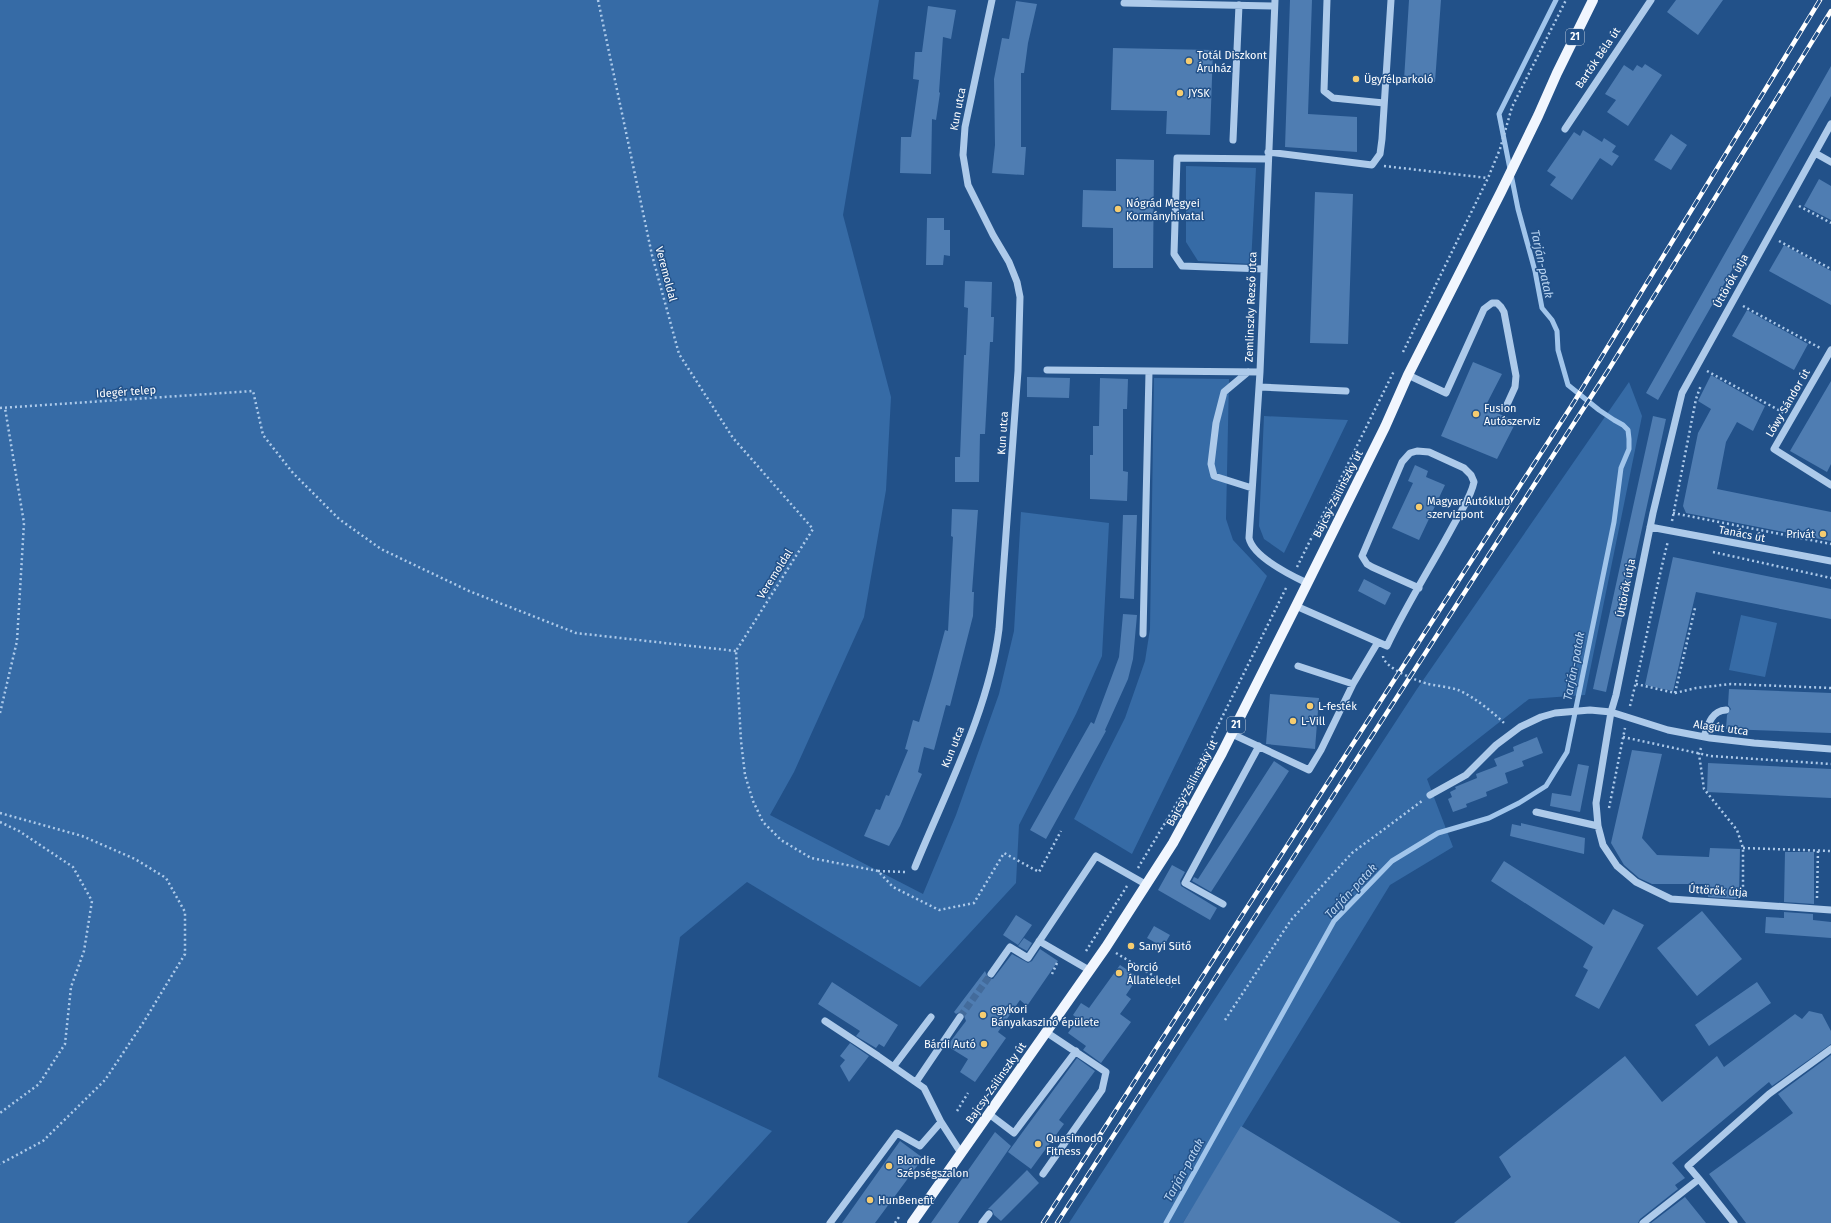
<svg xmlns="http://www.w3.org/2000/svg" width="1831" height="1223" viewBox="0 0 1831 1223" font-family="'Fira Sans',sans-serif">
  <rect width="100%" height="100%" fill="#225189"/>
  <path fill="#366ba6" d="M0,0H879L843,215L891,397L886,490L864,617L794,772L770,815L923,894L956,815L999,694L1014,631L1021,512L1109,523L1102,656L1076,714L1019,825L1016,883L920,987L747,882L680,937L658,1077L772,1131L687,1223H0Z
    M1186,166L1256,168L1251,264L1198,261L1186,242Z
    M1154,378L1229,379L1226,519L1233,540L1267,576L1132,854L1074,819L1125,718L1145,661L1150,629Z
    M1629,382L1642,416L1585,695L1529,699L1427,779L1453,847L1390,885L1183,1223H1069L1417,689Z
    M1264,416L1348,420L1284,553L1264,539L1259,526Z
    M1741,615L1777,623L1765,677L1729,670Z"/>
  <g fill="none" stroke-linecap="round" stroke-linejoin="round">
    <path stroke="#a1c5eb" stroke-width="5" d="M1166,1223L1334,921L1392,861L1438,833L1489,818L1519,803L1546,786L1567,752L1614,522L1621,468L1629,449V439L1628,430L1623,425L1614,420L1599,410L1568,385L1558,350L1557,331L1552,320L1542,308L1535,271L1518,209L1499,114L1556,0"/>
  </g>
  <path fill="#4f7db2" d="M1290,0H1312L1308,114L1357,117V152L1285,147Z
    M1409,0H1441L1435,82L1404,80Z
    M1676,0H1723L1698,35L1667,12Z
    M1016,1L1037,4L1028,43L1024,73H1021V147H1026L1024,175L992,173L995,145L994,79L1002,38L1009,39Z
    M928,6L956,10L951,39L943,37L939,92L940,93L936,120L932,119L931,174L900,173L901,137H911L919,80L913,79L915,52H922Z
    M1113,48L1213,50L1210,135L1166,134L1167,111L1111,110Z
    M1645,64L1662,75L1628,126L1607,112L1616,100L1605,94L1624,65L1633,71L1637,65L1642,68Z
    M1831,66V96L1658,400L1646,393Z
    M1583,130L1602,142L1604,138L1616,146L1612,152L1619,156L1612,166L1600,158L1572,200L1550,185L1556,177L1547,171L1574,132L1580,136Z
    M1671,134L1687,145L1671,170L1654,160Z
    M1116,159L1154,160L1153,268H1113V228L1082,227L1083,190L1116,191Z
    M1819,179L1831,186V220L1804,206Z
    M1315,192L1353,194L1348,344L1310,343Z
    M927,218H944V230H950V256L944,255L943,265H926Z
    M1784,245L1831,271V305L1769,271Z
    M965,281L992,282L991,317H994L993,342H990L985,434H980L979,482H955V457H960L964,355H966L968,308L964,307Z
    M1747,310L1808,344L1794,370L1732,336Z
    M1473,362L1502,374L1485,407L1516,422L1497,459L1441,436Z
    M1711,375L1765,406L1753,431L1737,422L1726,442L1717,489L1831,512V541L1686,513L1683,506L1698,433L1711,409L1698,401Z
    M1027,377L1070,378L1069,398L1027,397Z
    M1100,378L1128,379L1127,409H1123V471L1128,472L1127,501L1090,499V455H1093V426H1099Z
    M1831,381V464L1827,472L1790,451Z
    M1653,416L1666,419L1606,692L1593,689Z
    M1415,465L1428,471L1426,477L1445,485L1419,540L1392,528L1413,483L1408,481Z
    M952,509L978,510L972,592H974L973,616L950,706L946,705L934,750L924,747L918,772L922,774L900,826L889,846L864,836L876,809L880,810L886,795L889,796L908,750L905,749L913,720L919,722L932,678L945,630L948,631L953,537L951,536Z
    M1123,515H1137L1134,599L1120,598Z
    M1673,557L1831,589V619L1696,592L1673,691L1645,685Z
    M1364,579L1391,593L1385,605L1358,591Z
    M1123,614L1137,615L1133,659L1128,679L1105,730L1106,731L1046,839L1030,830L1091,722L1094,724L1119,657Z
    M1729,689L1831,693V733L1726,729L1727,715L1731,709L1728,705Z
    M1270,694L1319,698L1315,749L1266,744Z
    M1537,737L1543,753L1522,761L1524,766L1505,773L1508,783L1486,792L1487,796L1466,804L1467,807L1453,812L1448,799L1452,797L1450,792L1456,789L1455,787L1477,778L1476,774L1497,766L1494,759L1514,751L1513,747Z
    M1632,750L1662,754L1642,838L1657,855L1709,857L1710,848L1740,849L1739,899L1708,897V884H1652L1639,878L1624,865L1611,843Z
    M1274,761L1289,771L1211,892L1192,881L1194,877L1198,879Z
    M1708,763L1831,769V798L1707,792Z
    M1578,764L1589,766L1580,812L1550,806L1552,793L1571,796Z
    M1521,823L1585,838L1584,854L1510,836L1512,824L1521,826Z
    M1785,852H1814V904L1784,902Z
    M1504,861L1604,925L1613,909L1644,925L1599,1009L1575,996L1588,970L1583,967L1593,947L1491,881Z
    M1172,865L1185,872L1180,881L1181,886L1217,908L1210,920L1158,890Z
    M1702,911L1742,959L1697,996L1657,948Z
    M1784,912L1813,914V920L1831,922V938L1765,933L1766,917L1784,918Z
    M1016,915L1032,925L1018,945L1003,935Z
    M1154,926L1170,935L1163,947L1147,938Z
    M1024,938L1032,943L1027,951L1018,946Z
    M1040,949L1058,961L1027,1006L1020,1000L998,1032L1006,1038L975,1082L960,1072L968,1059L947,1046L966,1021L963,1013L960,1012L956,1014L954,1012L985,971L988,978L993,979L1012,954L1028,963L1032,961Z
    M1120,965L1138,977L1126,995L1131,999L1120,1014L1131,1022L1101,1063L1083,1050L1086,1046L1068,1033L1078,1019L1073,1015L1081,1003L1089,1008Z
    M832,982L898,1025L884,1047L879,1044L876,1048L856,1036L860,1031L818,1004Z
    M1757,982L1771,1003L1709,1046L1695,1025Z
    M1809,1011L1822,1014L1831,1031V1044L1772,1086L1769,1082L1672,1163L1685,1178L1675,1185L1678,1189L1640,1219L1638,1223H1454L1511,1177L1499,1157L1625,1056L1662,1102L1717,1056L1724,1067L1795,1014L1802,1019Z
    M850,1043L869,1056L849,1082L840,1066L845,1060L840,1056Z
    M1831,1055V1223H1746L1709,1174L1793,1113L1778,1094Z
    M1077,1058L1095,1071L1059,1120L1064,1124L1031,1169L1008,1152Z
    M1241,1126L1401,1223H1183Z
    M995,1132L1011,1146L958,1223H931Z
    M900,1141L923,1158L875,1223H842Z
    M1027,1170L1039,1183L1001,1221L994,1215L992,1210L988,1209Z
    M1685,1197L1706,1223H1651Z"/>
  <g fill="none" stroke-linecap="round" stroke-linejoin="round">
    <path stroke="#436b9b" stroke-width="7" stroke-dasharray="7 3.5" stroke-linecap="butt" d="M960,1017L991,974"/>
    <path stroke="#adcaea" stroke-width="2.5" stroke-dasharray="2 3" stroke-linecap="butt" d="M598,0L652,255L679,354L733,438L813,529L736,651L741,741L745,775L753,801L763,822L781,840L811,858L878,871L893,887L939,910L974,903L1004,853L1039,872L1061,831
      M1384,166L1488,178
      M1799,206L1831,223
      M1779,241L1831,269
      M1743,306L1820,348
      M1403,352L1488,178L1500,149L1512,107L1566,0
      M1707,371L1784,413
      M0,408L253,391L263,435L293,473L339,519L381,549L469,591L576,633L736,651
      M1673,513L1831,544
      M1672,521L1696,399L1701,385
      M1713,552L1831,578
      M1297,567L1394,371
      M1383,656C1384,668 1417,681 1428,684C1438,686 1449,687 1458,690C1473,696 1494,713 1505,724
      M1636,684L1675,693L1695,608
      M1675,693L1696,688L1731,684L1831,688
      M1630,706C1644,652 1654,596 1668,541
      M0,713L17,641L24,523L5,408
      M1623,737L1711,756L1831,764
      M1701,748L1699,754L1704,789L1737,830L1743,848V893
      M1609,808L1625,728
      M0,813L82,836L135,859L166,878L185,912V954L143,1023L105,1080L43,1141L0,1164
      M0,822L19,831L73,867L92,901L84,951L71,987L65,1044L39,1084L0,1113
      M1743,848L1831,851
      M1138,868L1192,778L1287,586
      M878,871L905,872
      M1817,898L1818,850
      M1086,951L1127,886
      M1116,953L1172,987
      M1052,974L1057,963
      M1225,1020L1291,920L1352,853L1422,801
      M957,1111L968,1093
      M895,1223L899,1217"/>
    <path stroke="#adcaea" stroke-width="7" d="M1275,0L1260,372L1249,538C1253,557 1290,575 1307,583
      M1327,0L1324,91L1333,98L1384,103
      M1124,3L1274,6
      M1831,124L1682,393L1653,513L1616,695L1611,712L1596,803L1598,826L1603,845L1617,866L1636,882L1671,899L1831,910
      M1565,129L1651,0
      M1233,140L1239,5
      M1268,152L1372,165L1380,154L1382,139L1391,0
      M1815,153L1831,162
      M1264,269L1182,266L1174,254L1177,158L1268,159
      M1831,350L1774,449L1831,485
      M1047,370L1260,372
      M1248,372L1224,392L1216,423L1211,464L1214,476L1252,488
      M1408,375L1446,393L1484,309L1492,303H1497L1501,307L1504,312L1516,376L1515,387L1505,409
      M1259,387L1346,391
      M1650,527L1831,561
      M1296,606L1387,646C1407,604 1432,565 1454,524C1461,511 1471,497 1474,482L1471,475L1464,468L1429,452L1417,451L1410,453L1402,462L1362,556L1367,564L1372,567L1419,588
      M1143,634L1149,372
      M1353,684L1378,642
      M1232,734L1309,770L1321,750L1353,684L1298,666
      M1704,737C1708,725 1711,711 1726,710
      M1430,795L1466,775L1496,745L1520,727L1541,717L1555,713L1590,710L1611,712L1668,730L1710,738L1754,743L1831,749
      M1536,812L1598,826
      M915,867C946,791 989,710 999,629L1018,371L1020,297L1017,282L1009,262L993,235L968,185L963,155L965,127L992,0
      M1223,904L1185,883L1259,746
      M1039,941L1089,970
      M991,974L1010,947L1028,958L1096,856L1147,885
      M825,1021L878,1056L924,1088L941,1122L961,1153
      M894,1066L931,1017
      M916,1082L960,1017
      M989,1114L1014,1133L1076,1051
      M1043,1174L1102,1090L1106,1072L1046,1032
      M1699,1179L1688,1166L1769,1094L1831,1049
      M830,1223L897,1133L920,1146L941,1122
      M982,1223L989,1214
      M1643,1223L1699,1179L1734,1223"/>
    <path stroke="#f1f6fe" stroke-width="10" d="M912,1223L1106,947L1173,843L1222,753L1296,606L1385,427L1408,375L1501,192L1538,116L1557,73L1593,0"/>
    <defs>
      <path id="rail" d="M1043,1223L1574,402L1820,0
        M1057,1223L1609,369L1831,11"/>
    </defs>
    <use href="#rail" stroke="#fff" stroke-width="4.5"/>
    <use href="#rail" stroke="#225189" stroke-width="3" stroke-dasharray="9" stroke-linecap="butt"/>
  </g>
  <g fill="#f6cc6f" stroke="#225189" stroke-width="1.5">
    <circle cx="1189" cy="61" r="4"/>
    <circle cx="1356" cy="79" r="4"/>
    <circle cx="1180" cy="93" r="4"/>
    <circle cx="1118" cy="209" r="4"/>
    <circle cx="1476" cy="414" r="4"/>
    <circle cx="1419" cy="507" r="4"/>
    <circle cx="1823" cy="534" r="4"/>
    <circle cx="1310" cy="706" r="4"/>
    <circle cx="1293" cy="721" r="4"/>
    <circle cx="1131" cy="946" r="4"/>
    <circle cx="1119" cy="973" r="4"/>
    <circle cx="983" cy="1015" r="4"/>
    <circle cx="984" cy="1044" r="4"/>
    <circle cx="1038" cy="1144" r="4"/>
    <circle cx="889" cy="1166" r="4"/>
    <circle cx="870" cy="1200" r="4"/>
  </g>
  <g text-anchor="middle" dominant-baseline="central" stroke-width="3" stroke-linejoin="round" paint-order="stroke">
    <g fill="#225189" stroke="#bdcbdc" stroke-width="1">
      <rect x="1566" y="29" width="18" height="16" rx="3"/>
      <rect x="1227" y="717" width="18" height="16" rx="3"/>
    </g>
    <g font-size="10" font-weight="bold" fill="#fff">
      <text x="1575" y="37">21</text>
      <text x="1236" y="725">21</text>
    </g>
    <g font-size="11" fill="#fff" stroke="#225189" text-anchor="start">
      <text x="1197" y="55">Totál Diszkont<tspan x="1197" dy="13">Áruház</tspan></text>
      <text x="1364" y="79">Ügyfélparkoló</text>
      <text x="1188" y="93">JYSK</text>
      <text x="1126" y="203">Nógrád Megyei<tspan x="1126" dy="13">Kormányhivatal</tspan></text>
      <text x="1484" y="408">Fusion<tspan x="1484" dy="13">Autószerviz</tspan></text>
      <text x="1427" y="501">Magyar Autóklub<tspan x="1427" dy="13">szervizpont</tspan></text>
      <text x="1815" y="534" text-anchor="end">Privát</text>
      <text x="1318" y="706">L-festék</text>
      <text x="1301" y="721">L-Vill</text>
      <text x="1139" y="946">Sanyi Sütő</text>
      <text x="1127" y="967">Porció<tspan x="1127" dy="13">Állateledel</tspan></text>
      <text x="991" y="1009">egykori<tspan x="991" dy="13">Bányakaszinó épülete</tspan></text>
      <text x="976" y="1044" text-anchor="end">Bárdi Autó</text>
      <text x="1046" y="1138">Quasimodo<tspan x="1046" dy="13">Fitness</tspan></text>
      <text x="897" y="1160">Blondie<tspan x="897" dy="13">Szépségszalon</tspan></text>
      <text x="878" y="1200">HunBenefit</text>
    </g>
    <g font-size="11" fill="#fff" stroke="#225189">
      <text transform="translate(1598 58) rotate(-56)">Bartók Béla út</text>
      <text transform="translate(958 109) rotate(-79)">Kun utca</text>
      <text transform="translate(666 274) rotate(75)">Veremoldal</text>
      <text transform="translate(1731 281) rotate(-61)">Úttörők útja</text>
      <text transform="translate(1251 307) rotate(-88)">Zemlinszky Rezső utca</text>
      <text transform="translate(126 392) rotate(-4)">Idegér telep</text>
      <text transform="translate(1788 403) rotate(-60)">Lőwy Sándor út</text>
      <text transform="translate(1003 433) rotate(-86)">Kun utca</text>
      <text transform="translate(1338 494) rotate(-63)">Bajcsy-Zsilinszky út</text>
      <text transform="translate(1742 534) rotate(11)">Tanács út</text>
      <text transform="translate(775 574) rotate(-58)">Veremoldal</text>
      <text transform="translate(1626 588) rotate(-79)">Úttörők útja</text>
      <text transform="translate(1721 728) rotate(8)">Alagút utca</text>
      <text transform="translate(953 747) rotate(-68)">Kun utca</text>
      <text transform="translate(1192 783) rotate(-62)">Bajcsy-Zsilinszky út</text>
      <text transform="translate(1718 891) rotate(4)">Úttörők útja</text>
      <text transform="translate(996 1083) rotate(-55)">Bajcsy-Zsilinszky út</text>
    </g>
    <g font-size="12" font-style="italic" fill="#b9d4f1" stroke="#225189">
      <text transform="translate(1542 264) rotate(78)">Tarján-patak</text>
      <text transform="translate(1574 666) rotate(-79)">Tarján-patak</text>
      <text transform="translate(1351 891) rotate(-47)">Tarján-patak</text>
      <text transform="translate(1184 1170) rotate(-61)">Tarján-patak</text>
    </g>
  </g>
</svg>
